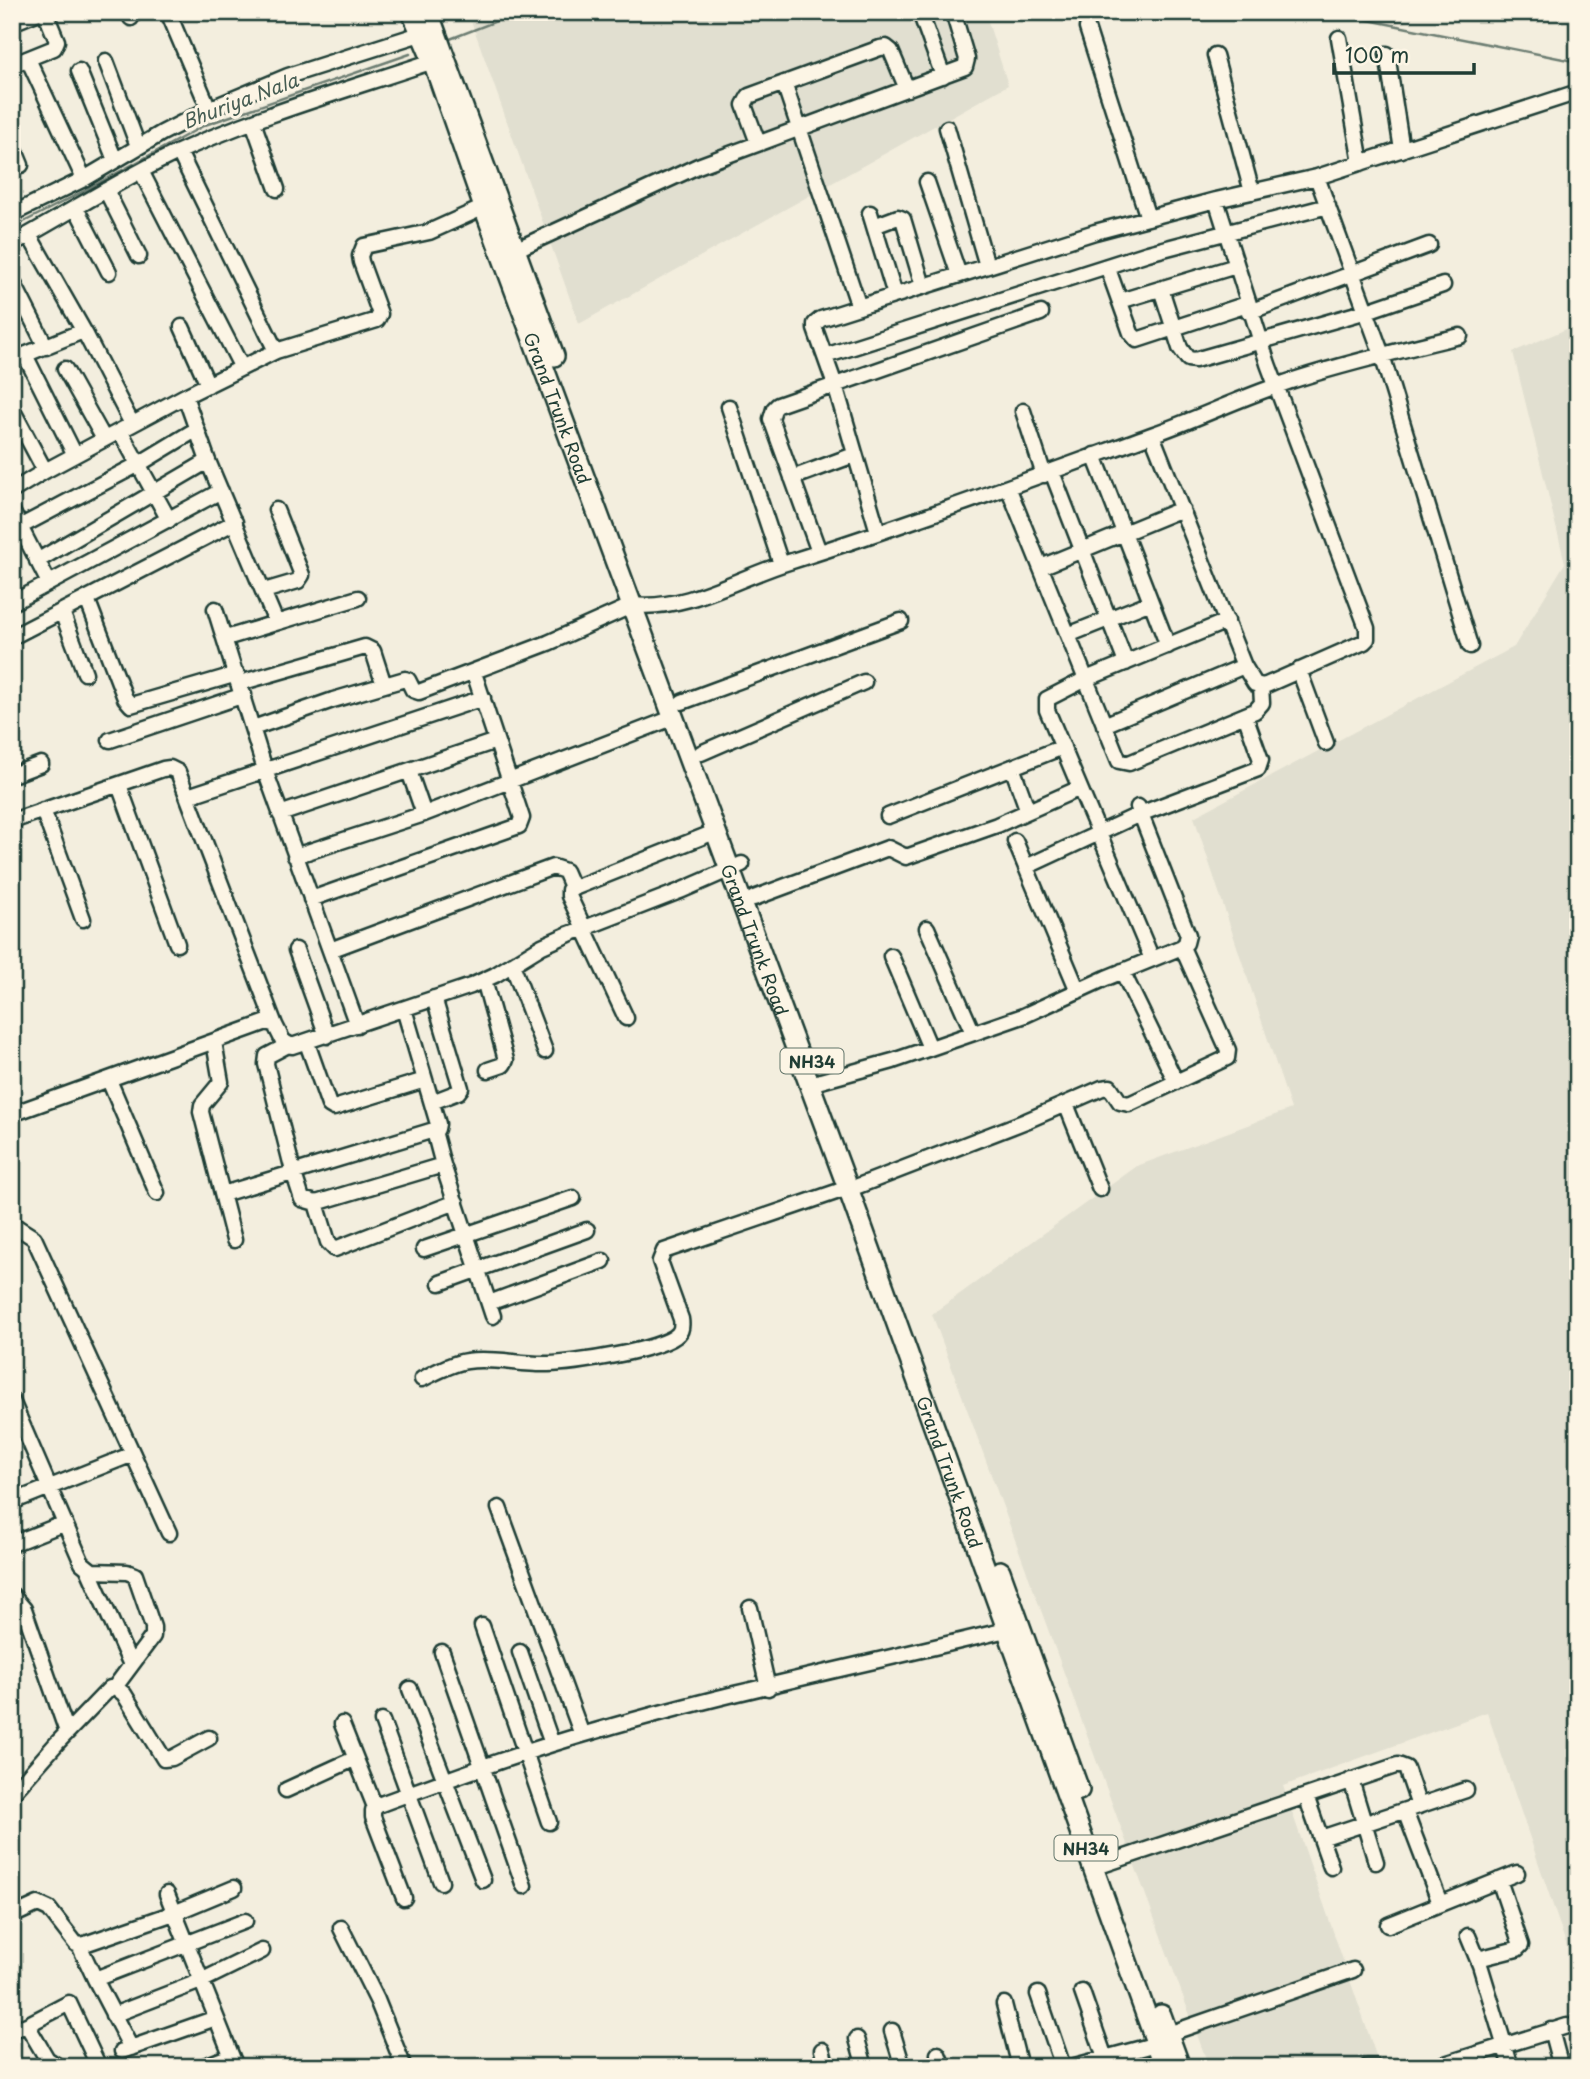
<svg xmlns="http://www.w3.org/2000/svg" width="1590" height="2079" viewBox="0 0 1590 2079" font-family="'Playpen Sans',sans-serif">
  <rect width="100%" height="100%" fill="#f3eede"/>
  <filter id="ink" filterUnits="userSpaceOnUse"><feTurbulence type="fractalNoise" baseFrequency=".0143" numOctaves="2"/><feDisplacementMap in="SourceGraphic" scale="14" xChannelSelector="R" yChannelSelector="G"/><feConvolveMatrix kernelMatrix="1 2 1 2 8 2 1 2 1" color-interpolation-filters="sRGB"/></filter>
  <g filter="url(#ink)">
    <path fill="#e1dfd0" d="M468,12H985L1008,85L579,324Z
      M1578,324V1979L1487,1712L1283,1786L1380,2067H1209L932,1314L1137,1166L1291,1109L1194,817L1514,647L1565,563L1513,352Z"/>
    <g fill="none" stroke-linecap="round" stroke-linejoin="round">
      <path stroke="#6c7d72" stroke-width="2.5" d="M1328,12L1578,62
        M450,39L520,12
        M12,228L84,191L205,125L410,54"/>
      <defs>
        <path id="minor" d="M129,12L131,18
          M168,12L209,109
          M921,15L943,76
          M12,23L39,12
          M1087,28L1148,218
          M1339,38L1361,163
          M1387,54L1402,150
          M1215,55L1252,192
          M28,59L84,179
          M106,61L138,146
          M12,65L54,48L57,41L45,12
          M79,71L115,160
          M784,83L859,307
          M253,122L277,189
          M947,128L987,266
          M12,143L21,165
          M758,143L744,105L749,96L880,48L886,47L891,51L907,89
          M179,152L276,351
          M141,171L242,368
          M1317,177L1382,355L1470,646
          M927,182L959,275
          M106,190L139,256
          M76,208L109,272
          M870,213L895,295
          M12,214L84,179L162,133L209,109L288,76L420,34
          M874,226L898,217L903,219L923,286
          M29,235L86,335L132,424
          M12,244C67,214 119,180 176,153C258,115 347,90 433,61
          M515,250L698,166L965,67L967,59L953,12
          M1107,266L1131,333L1137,340L1247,304
          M12,280L46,347
          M1161,289L1180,348L1188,359L1195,360L1367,311L1443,285
          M1120,301L1236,266
          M1249,312L1429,245
          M182,327L208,385
          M25,355L75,455
          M825,356L1148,253L1328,206
          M12,360L83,331
          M65,369L104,439
          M185,396L208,461L276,622
          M729,407L781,564
          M12,409L45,471
          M1023,411L1044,475
          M120,431L169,520
          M1152,435L1244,666L1255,684L1264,686L1364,642L1367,639V628L1268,364L1216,200
          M1094,455L1168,646
          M1052,472L1126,663
          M792,478L854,455
          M1008,487L1119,761L1129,763L1255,711L1262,703L1261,686
          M12,491L45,471L185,396L276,351L377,320L380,314L361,262L360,256L364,246L429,232L491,204
          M12,511L49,583
          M12,531L139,464L197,429
          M878,532L835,385L815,329V324L821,319L1095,232L1216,200L1317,177L1578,92
          M819,552L771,419L774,409L778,405L1041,313
          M37,561L208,461
          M1041,567L1182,509
          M264,591L298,581L302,575L276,510
          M87,599L125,698L131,705L237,674
          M12,603L221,491
          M215,609L267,776L357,1025
          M62,612L85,673
          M1068,635L1151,602
          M12,637L235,522
          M226,638L358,598
          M1299,670L1326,743
          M240,683L365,647L373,651L384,685
          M682,702L901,621
          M1104,725L1244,666
          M253,728L333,700L405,679L408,680L413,690L419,692L548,643L633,605C687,611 739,577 789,562C912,523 1033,478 1154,434C1202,417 1248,394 1297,379C1350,362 1406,349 1460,336
          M110,740L244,695
          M701,753L864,682
          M1012,767L1028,811
          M409,771L424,814
          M12,775L41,764
          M119,785L177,944
          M188,796L483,698
          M43,810L83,919
          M280,814L496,741
          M888,816L1063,747
          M12,821L163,769L170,768L178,772L275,1025
          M1015,841L1078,991
          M295,856L424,814L675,717
          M1026,867L1140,814L1258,769L1261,760L1245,715
          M754,898L888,848L906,857L997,825L1080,788
          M311,899L519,826L522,818L474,673
          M927,928L973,1033
          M296,950L327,1036
          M330,950L553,867L565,871L572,887
          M891,956L930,1048
          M1152,959L1047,710V699L1086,679L1227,621
          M512,964L545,1051
          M1122,971L1176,1082
          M484,980L506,1060L503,1065L488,1070
          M626,1018L569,896V890L717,831
          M214,1042L221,1082L202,1105L201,1112L234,1240
          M307,1043L329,1105L334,1108L425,1080
          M288,1045L267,1056L266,1064L293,1171L302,1199L316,1203L443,1165
          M109,1080L157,1193
          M810,1084L893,1061L1023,1016L1106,978L1182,947L1186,943L1188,935L1138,807
          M432,1102L458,1092L461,1088L434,998
          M1066,1104L1100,1189
          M12,1114L267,1022L275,1025L283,1041L292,1046L471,986L495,975L542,946L569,934L680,891L742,864
          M434,1131L443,1165L493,1316
          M858,1186L1026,1121L1102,1088L1110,1087L1120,1102L1129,1104L1227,1058L1228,1050L1182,947
          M223,1194L437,1129L438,1124L404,1009
          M316,1203L328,1242L335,1249L456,1202
          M12,1224L34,1238L169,1533
          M424,1249L573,1198
          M440,1283L587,1230
          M489,1303L603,1261
          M422,1379C436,1372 452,1363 467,1361C493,1357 521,1365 548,1364C570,1364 664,1350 678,1334C682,1330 682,1325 681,1319L660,1261L664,1251L848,1188
          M12,1401L82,1563L92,1571L127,1572L135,1575L153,1627V1636L115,1687
          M12,1502L133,1454
          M499,1508L582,1735
          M12,1544L65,1523
          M88,1569L131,1665
          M12,1595L24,1609L67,1732
          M750,1608L768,1688
          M482,1626L549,1822
          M442,1652L524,1886
          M520,1652L552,1744
          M410,1689L483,1880
          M382,1721L441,1882
          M342,1724L375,1807
          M1351,1780L1376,1862
          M286,1790L354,1759
          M12,1794L57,1743L110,1688L115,1687L124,1694L164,1759L172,1758L209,1738
          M1306,1796L1331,1867
          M1405,1811L1440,1903
          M1321,1838L1466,1790
          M1105,1864L1398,1765L1406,1768L1419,1806
          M167,1894L236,2067
          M404,1898L373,1817V1810L378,1805C452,1778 524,1751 599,1730C733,1691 871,1663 1006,1630
          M12,1916L38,1904L49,1909L76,1944L82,1945L174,1913L234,1888
          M1388,1925L1517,1873
          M341,1928L377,2000L404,2067
          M1468,1936L1480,1965L1511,2067
          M79,1945L95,1979
          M1478,1959L1517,1949L1521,1945L1499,1880
          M1082,1992L1105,2058
          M1038,1994L1063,2067
          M1004,2004L1020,2067
          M113,2015L201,1981L262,1951
          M12,2030L27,2025
          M1551,2030L1561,2067
          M892,2031L903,2067
          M1168,2034L1353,1970
          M857,2039L865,2067
          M131,2048L95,1979L245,1921
          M822,2050L827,2067
          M122,2051L216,2018
          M938,2054L943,2067
          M12,2063L15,2067
          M59,2067L47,2059L27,2025L69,2003L99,2067
          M202,2067L231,2056
          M1071,2067L1157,2044
          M1367,2067H1376
          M1435,2067L1567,2026"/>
        <g id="highway">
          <path id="s1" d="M412,12L433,61L484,207L848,1188L1165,2067"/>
          <path d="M428,12L554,356"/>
          <path d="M1000,1571L1079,1790"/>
          <path d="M1161,2015L1180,2067"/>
        </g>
      </defs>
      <use href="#minor" stroke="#1f3d34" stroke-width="19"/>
      <use href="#highway" stroke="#1f3d34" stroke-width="24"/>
      <use href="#minor" stroke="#fcf5e5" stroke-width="14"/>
      <use href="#highway" stroke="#fcf5e5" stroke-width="19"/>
    </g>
  </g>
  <g text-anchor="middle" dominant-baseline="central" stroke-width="6" stroke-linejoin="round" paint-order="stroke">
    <g fill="#fcf5e5" stroke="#617469" stroke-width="2">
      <rect x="780.5" y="1048.5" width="63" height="25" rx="5"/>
      <rect x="1054.5" y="1835.5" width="63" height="25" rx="5"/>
    </g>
    <g font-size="16" font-weight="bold" fill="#1f3d34">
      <text x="812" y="1061">NH34</text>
      <text x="1086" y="1848">NH34</text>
    </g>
    <g font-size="18" fill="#1f3d34" stroke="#fcf5e5">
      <text stroke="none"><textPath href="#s1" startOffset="422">Grand Trunk Road</textPath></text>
      <text stroke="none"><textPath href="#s1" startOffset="989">Grand Trunk Road</textPath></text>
      <text stroke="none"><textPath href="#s1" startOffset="1556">Grand Trunk Road</textPath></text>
    </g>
    <g font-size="19" font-style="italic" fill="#465d53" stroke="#fcf5e5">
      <text transform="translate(240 100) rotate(-21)">Bhuriya Nala</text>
    </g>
  </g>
  <rect width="1590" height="2079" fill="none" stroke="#fcf5e5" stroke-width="42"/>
  <rect x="21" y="21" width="1548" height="2037" fill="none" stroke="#1f3d34" stroke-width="2.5" filter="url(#ink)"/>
  <path d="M1334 63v10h140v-10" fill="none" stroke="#1f3d34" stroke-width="3.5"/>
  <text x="1345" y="63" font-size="21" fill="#1f3d34" stroke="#fcf5e5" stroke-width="5" paint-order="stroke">100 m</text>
</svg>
